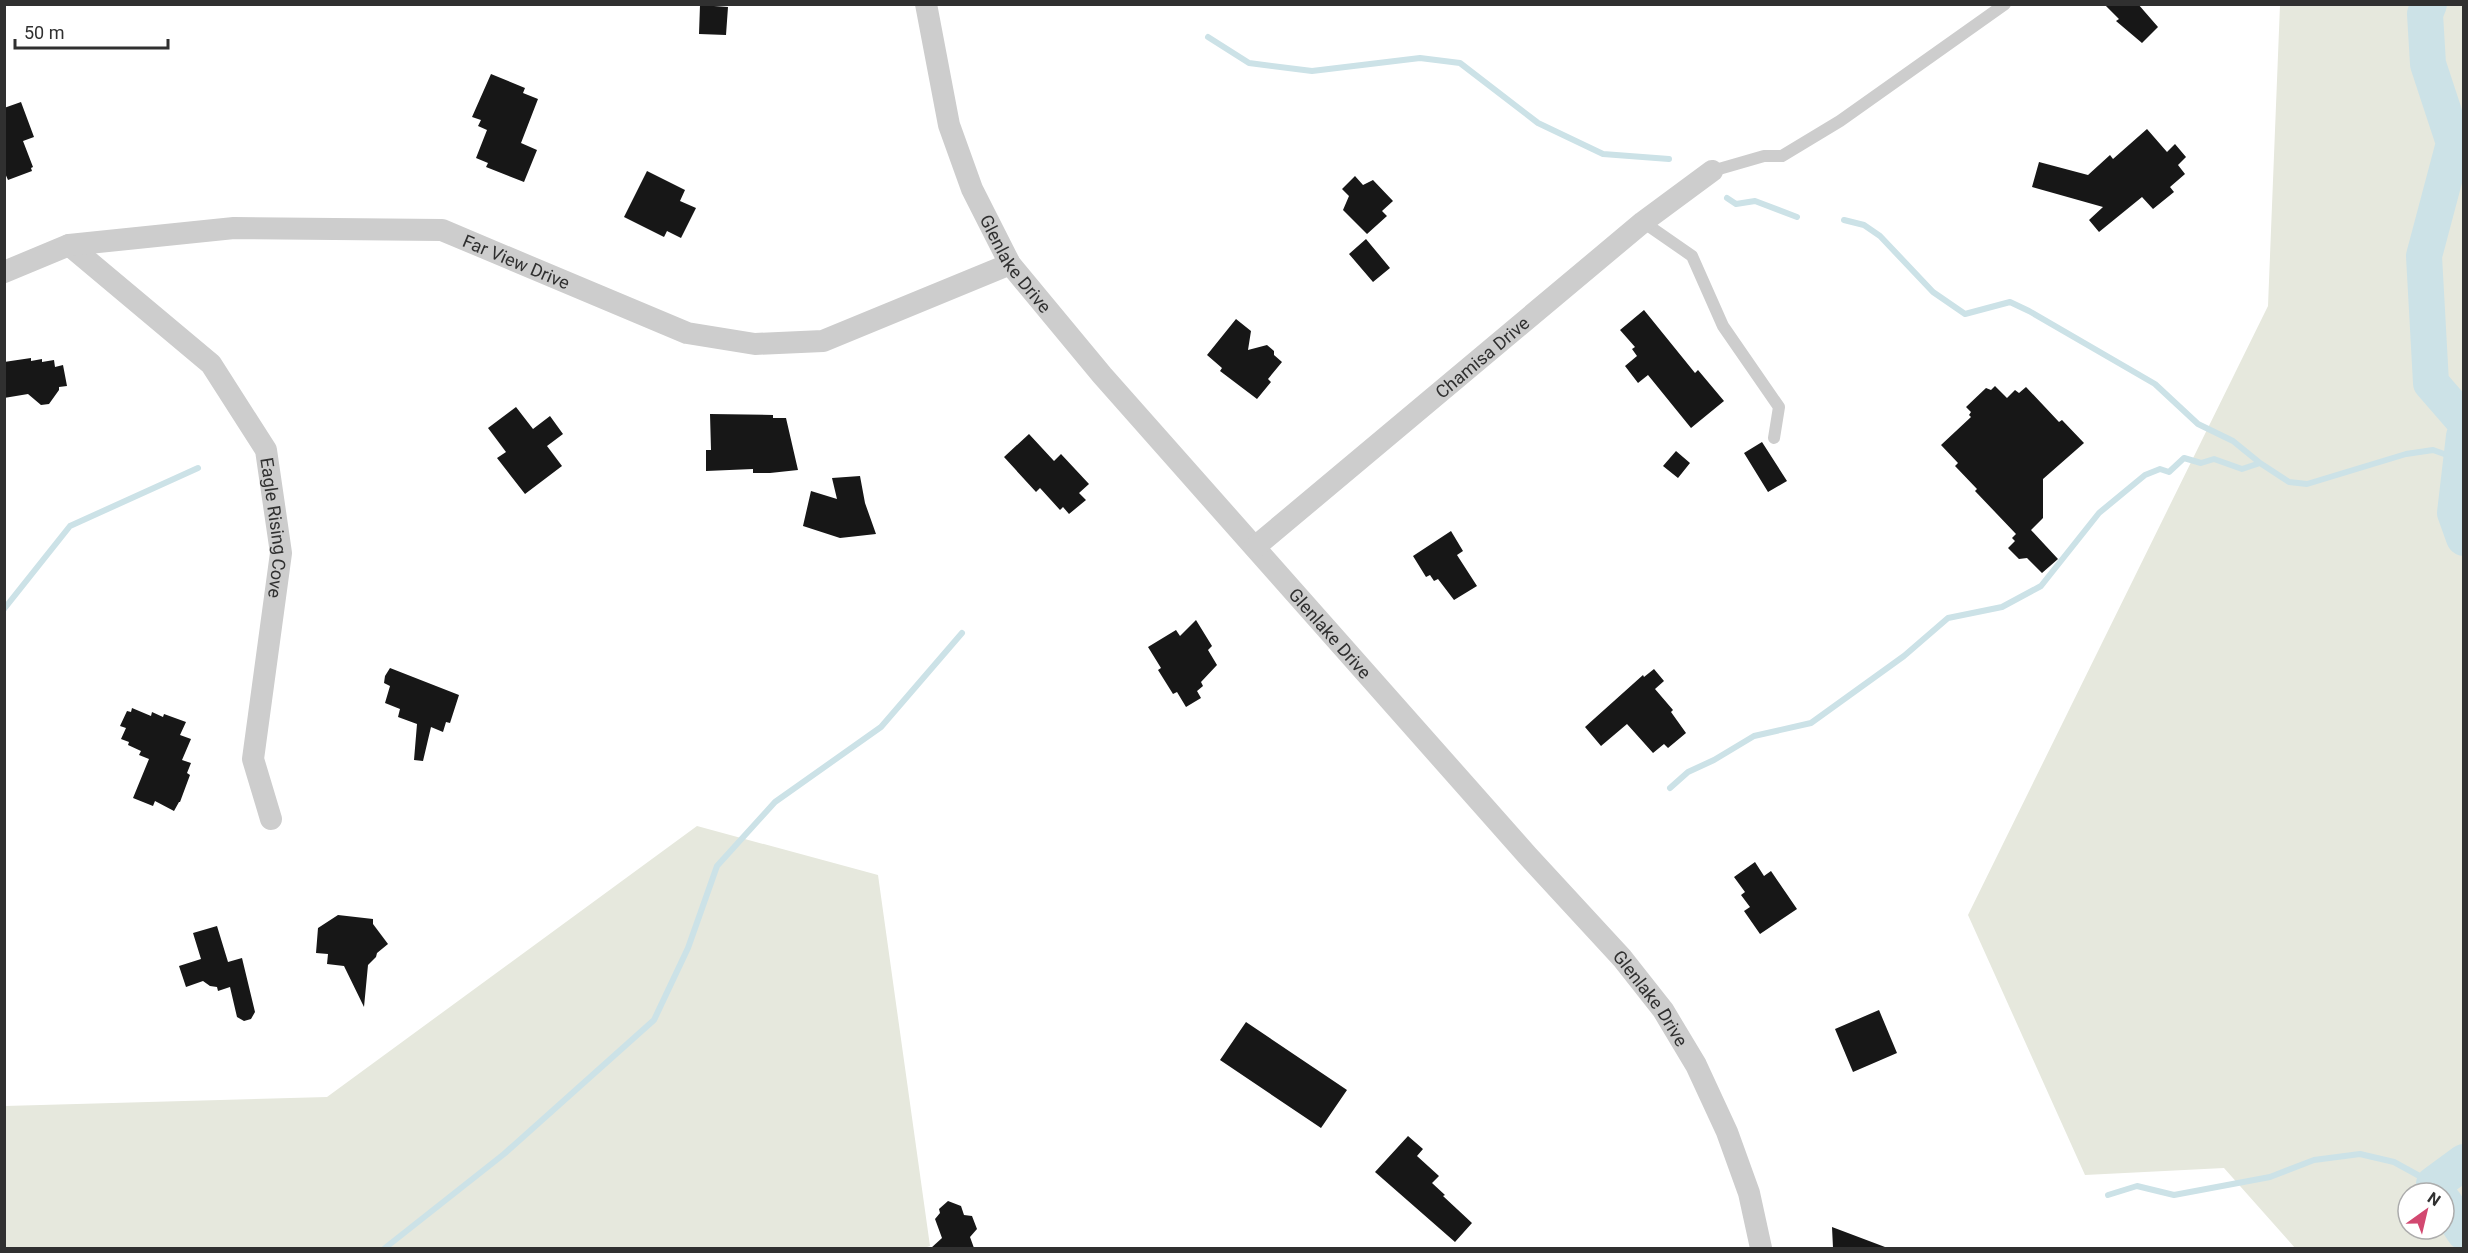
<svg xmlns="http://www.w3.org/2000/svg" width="2468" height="1253" viewBox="0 0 2468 1253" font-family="Roboto,sans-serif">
  <rect width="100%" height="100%" fill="#fff"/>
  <path fill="#e6e8dd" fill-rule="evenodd" d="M2280,5H2463V1248H2295L2224,1168L2085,1175L1968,915L2268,306ZM2408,1193H2444V1229H2408Z
    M697,826L878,875L930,1246L924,1248H5V1106L327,1097Z"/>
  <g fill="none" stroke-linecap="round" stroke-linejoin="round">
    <path stroke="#cce2e7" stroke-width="6" d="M1208,37L1249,63L1312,71L1420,58L1460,63L1538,123L1603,154L1669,159
      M1727,198L1736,204L1755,201L1797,217
      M1844,220L1864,225L1880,236L1933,292L1965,314L2010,302L2029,311L2155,384L2198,424L2233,441L2260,463
      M4,609L70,526L198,468
      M1670,788L1688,772L1714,760L1754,736L1811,723L1904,656L1948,618L2002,607L2041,586L2099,513L2145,475L2160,469L2169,472L2184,458L2201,463L2214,459L2242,469L2260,463L2289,482L2307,484L2406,454L2433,450L2461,460
      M2108,1195L2137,1186L2174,1195L2270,1177L2314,1160L2360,1154L2394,1162L2434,1184
      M385,1248L504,1154L654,1020L688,948L717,866L775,802L881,727L962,633"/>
    <path stroke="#cce2e7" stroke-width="36" d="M2429,4L2425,14L2428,64L2454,143L2424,256L2431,383L2464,421
      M2464,436L2455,513L2464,538
      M2439,1193L2434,1184L2464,1162
      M2444,1202L2464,1232"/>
  </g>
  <path fill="#171717" d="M2104,4H2138L2158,27L2142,43L2116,21L2119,19Z
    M700,5L728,7L726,35L699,34Z
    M491,74L525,88L523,93L538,99L521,143L537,150L524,182L486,167L488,163L476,158L487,130L478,126L481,120L472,117Z
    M21,102L34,137L23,141L33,167L31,168L32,171L8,180L4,171V108Z
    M2147,129L2167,152L2175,144L2186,157L2178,165L2185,174L2170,187L2174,192L2153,209L2142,197L2099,232L2089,220L2103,207L2032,187L2039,162L2088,175L2110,155L2113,159Z
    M647,171L685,190L680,201L696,208L681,238L667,231L664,237L624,217Z
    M1355,176L1363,185L1373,180L1393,201L1382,211L1387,216L1367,234L1343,210L1349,196L1342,189Z
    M1366,239L1390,268L1373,282L1349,254Z
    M1644,310L1695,373L1698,370L1724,401L1691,428L1648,375L1638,383L1625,366L1637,356L1632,349L1635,347L1620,330Z
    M1236,319L1251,331L1248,350L1267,345L1274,351V355L1282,362L1268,379L1271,382L1257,399L1220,371L1222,368L1207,355Z
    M31,358V361L42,359V362L54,360L55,367L63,365L67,386L59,387V390L49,404L41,405L28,394L4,398V362Z
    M1995,386L2007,398L2015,390L2019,393L2026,387L2059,422L2062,420L2084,443L2043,479V518L2031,530L2058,559L2042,573L2027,558L2019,559L2008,548L2015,541L2012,538L2016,534L1975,491L1977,489L1955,466L1958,463L1941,445L1971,417L1969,415L1971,412L1966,407L1986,388L1991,390Z
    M516,407L533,429L550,416L563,434L547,446L562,466L525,494L497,458L506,452L488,428Z
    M710,414L773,415V418H786L798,470L770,473H753V469L706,471V450H711Z
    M1029,434L1054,461L1061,454L1089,484L1079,493L1086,500L1069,514L1063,507L1060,510L1040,488L1036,492L1004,457Z
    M1762,442L1787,481L1768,492L1744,453Z
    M1676,451L1690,463L1678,478L1663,466Z
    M860,476L865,503L876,534L840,538L803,526L811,491L837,499L832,478Z
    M1451,531L1463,551L1457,555L1477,586L1454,600L1438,579L1434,581L1430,575L1426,577L1413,556Z
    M1196,620L1212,646L1208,650L1217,665L1201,682L1203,686L1197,691L1201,698L1186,707L1177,692L1173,694L1158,670L1161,668L1148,647L1176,630L1180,636Z
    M390,668L459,695L450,723L446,722L443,732L431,727L423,761L414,760L417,724L398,717L400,709L385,703L390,686L384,683L385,676Z
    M1654,669L1664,681L1655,689L1673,710L1671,712L1686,733L1668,748L1664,744L1653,753L1627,724L1601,746L1585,727L1643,675L1644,677Z
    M132,708L151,716L152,712L163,717L164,714L186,722L180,735L191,739L182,760L191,763L187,773L190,775L180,802H179L174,811L155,801L153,806L133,798L149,759L139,755L141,751L128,745L129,742L121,739L126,728L120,726L127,711L131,712Z
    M1755,862L1764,876L1771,871L1797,909L1760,934L1744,911L1750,907L1741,895L1745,892L1734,877Z
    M338,915L373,919V924L388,944L377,953L376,957L368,965L364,1007L344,966L327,964L328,954L316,953L318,928Z
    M217,926L228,962L242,958L255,1012L251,1019L244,1021L237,1017L230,987L218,991L217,987L210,986L203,981L186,987L179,966L201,959L193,933Z
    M1879,1010L1897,1053L1853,1072L1835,1029Z
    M1246,1022L1347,1090L1321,1128L1220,1060Z
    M1408,1136L1423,1149L1417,1156L1439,1176L1432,1183L1445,1195L1443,1196L1472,1223L1455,1242L1375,1172Z
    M948,1201L961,1206L964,1215L972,1216L977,1229L970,1237L974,1248H931L942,1238L935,1219L940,1213L939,1209Z
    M1832,1227L1885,1247V1248H1833Z"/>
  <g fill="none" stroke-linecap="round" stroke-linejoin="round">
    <path stroke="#cdcdcd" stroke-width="12" d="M1712,171L1764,156H1782L1840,121L2005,4
      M1643,222L1692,256L1723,326L1779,407L1774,438"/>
    <g stroke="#cdcdcd" stroke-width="22">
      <path id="s1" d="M926,4L949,125L972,189L1010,264L1102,375L1527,855L1622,958L1663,1010L1696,1065L1727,1132L1749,1193L1761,1248"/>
      <path id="s2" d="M69,245L211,364L266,450L281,553L253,759L271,819"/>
      <path id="s3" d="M4,272L69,245L234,228L442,230L687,333L755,344L823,341L1010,264"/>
      <path id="s4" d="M1255,547L1643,222L1712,171"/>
    </g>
  </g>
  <g text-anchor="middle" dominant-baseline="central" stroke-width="6" stroke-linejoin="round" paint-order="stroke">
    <g font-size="18" fill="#303030" stroke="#fff">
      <text stroke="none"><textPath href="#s3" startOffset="525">Far View Drive</textPath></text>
      <text stroke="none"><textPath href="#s1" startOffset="278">Glenlake Drive</textPath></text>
      <text stroke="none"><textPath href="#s4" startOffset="296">Chamisa Drive</textPath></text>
      <text stroke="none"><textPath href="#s2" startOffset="366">Eagle Rising Cove</textPath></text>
      <text stroke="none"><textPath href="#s1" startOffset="764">Glenlake Drive</textPath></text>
      <text stroke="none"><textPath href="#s1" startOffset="1250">Glenlake Drive</textPath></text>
    </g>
  </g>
  <rect width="2468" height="1253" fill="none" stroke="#303030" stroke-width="12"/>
  <g transform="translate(2426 1211) rotate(34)"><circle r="28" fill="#ffffff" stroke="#acacac" stroke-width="1.5"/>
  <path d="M0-4.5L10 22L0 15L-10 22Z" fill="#d24870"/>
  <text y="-9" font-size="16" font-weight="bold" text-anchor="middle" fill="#303030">N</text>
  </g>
  <path d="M15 39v9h153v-9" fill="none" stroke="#303030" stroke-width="3"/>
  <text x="24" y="39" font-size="18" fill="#303030" stroke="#ffffff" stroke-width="4.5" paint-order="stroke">50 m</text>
</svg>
